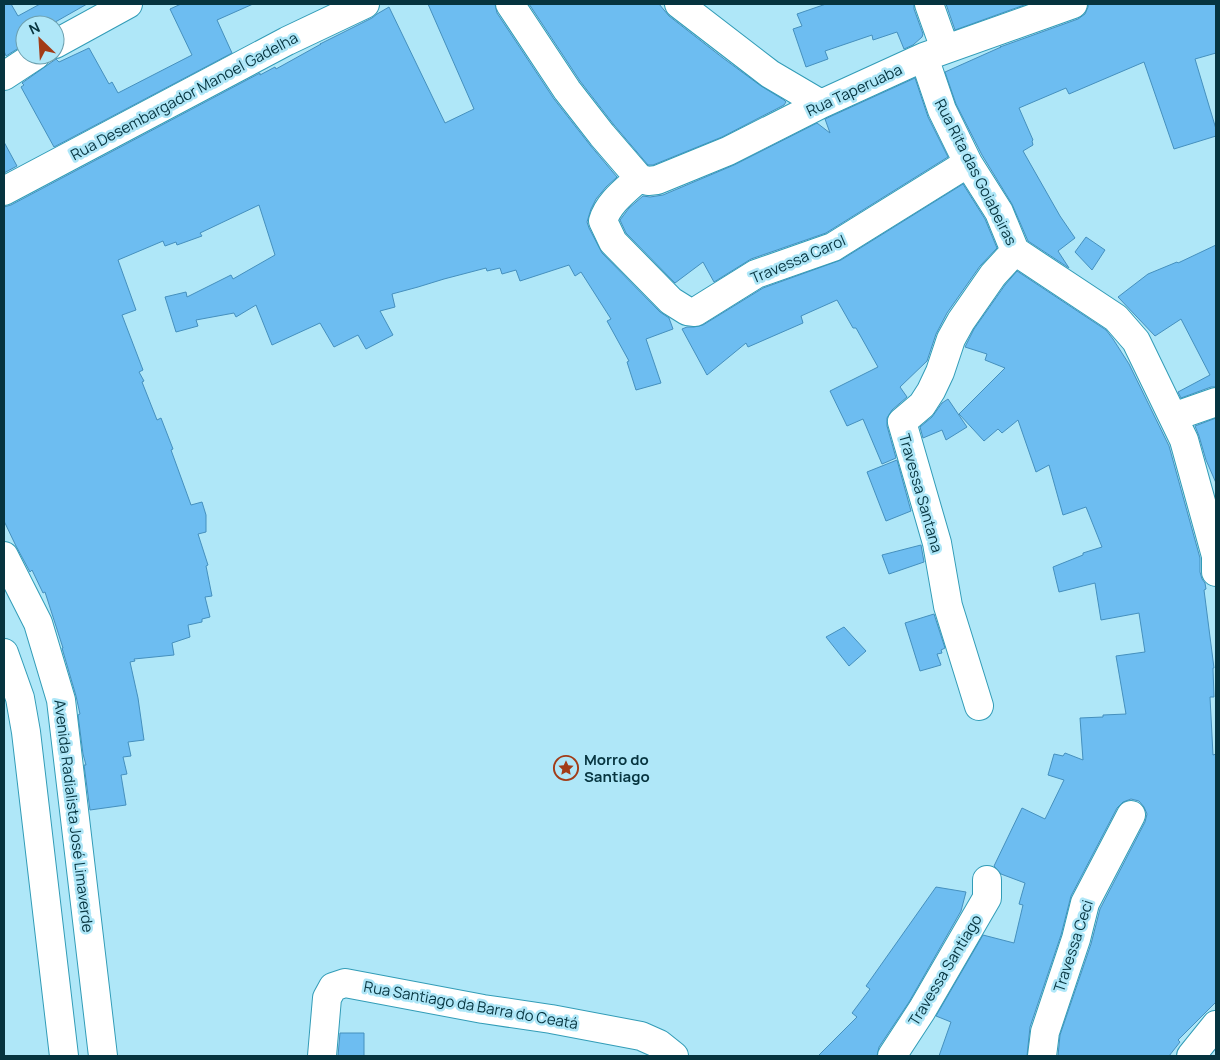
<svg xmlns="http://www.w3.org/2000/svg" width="1220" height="1060" viewBox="0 0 1220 1060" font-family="Manrope,sans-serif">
  <rect width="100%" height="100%" fill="#afe7f8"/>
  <path fill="#6dbdf1" stroke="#4590be" d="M4,4H11L18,16L40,4H87L50,25H25V44L6,56L4,51Z
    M181,4H253L217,20L232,53L54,147L21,87L24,85L22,83L56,59L59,62L89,48L109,84L112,82L118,93L192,55L170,9Z
    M428,4H495L497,13L554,99L590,145L617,177L606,187L596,199L591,209L587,222L589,228L602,253L660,312L669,318L673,329L646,339L661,383L636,390L627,362L629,361L607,321L611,319L581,272L575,276L569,265L520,281L516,270L502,274L500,268L487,271L486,268L444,279L418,287L392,294L395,307L380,311L393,335L366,349L358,335L334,347L320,323L272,345L256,305L236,317L234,313L196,320L198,326L176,332L165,297L186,292L187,297L231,275L233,279L275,255L259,205L200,233L202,236L177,245L176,242L165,246L163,241L118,260L136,310L122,315L143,370L139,372L144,381L142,382L157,420L161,418L173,449L171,450L191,505L202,502L206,515V532L198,534L208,565L206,566L212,596L205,597L210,617L202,619V622L188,625L190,637L172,643L174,655L134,659L135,661L130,662L138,698L144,740L128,742L131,756L123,757L127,774L121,775L126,805L90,810L84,765H86L83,754L78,715L80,714L76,696L62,648H63L45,592L43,593L32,570L30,572L16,546L4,521V207L11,205L260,73V75L275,67L276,69L321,44H320L372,18L377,14L389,7L445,123L474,109Z
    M529,4H659L669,16L723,58L761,86L784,100L786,102L784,105L722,137L653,165H648L614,125L580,81Z
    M826,4H914V9L923,34L922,37L913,45L904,49L897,32L873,40L872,35L825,51L828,59L806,67L793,29L802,26L797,14Z
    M946,4H1027L955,30Z
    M1088,4H1216V53L1195,59L1216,129V136L1174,149L1144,62L1069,94L1066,88L1019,108L1033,140L1032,141L1033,145L1023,151L1060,216L1075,238L1058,251L1069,268L1028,241L1012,204L982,155L956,104L945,72L1001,47H1000L1078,19L1085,14L1088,7Z
    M915,78L928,117L948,157L826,233L751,259L714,282L703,262L675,283L626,233L620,220L629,208L643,196L650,197L663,195L734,165L817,123L830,133L825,119Z
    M4,142L17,166L4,173Z
    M963,184L985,219L997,248L980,266L947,313L936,334L927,361L900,387L907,397L892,410L887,418V426L896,458L882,464L863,419L847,426L830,391L878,367L856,328H853L837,300L801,316L803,323L748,347L746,343L707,375L682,329L687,327H694L703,325L763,288L841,260Z
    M1086,237L1105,250L1092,270L1075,252Z
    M1216,245V387H1211L1181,398L1178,392L1210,375L1181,319L1155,336L1118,297L1148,274L1177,262L1178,263Z
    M1017,271L1106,330L1113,339L1129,364L1169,446L1200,558V572L1202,579L1205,583L1206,589L1204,590L1214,668H1213L1214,697H1210L1213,755L1216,754V1002L1178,1040L1180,1042L1169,1056H1058L1060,1035L1091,944L1100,909L1145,822L1147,814L1144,807L1139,801L1131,799L1123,802L1117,808L1071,896L1061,935L1030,1027L1027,1056H939L951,1022L936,1016L983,935L1014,943L1023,905L1019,904L1025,883L1001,874L994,866L1022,808L1045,819L1064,780L1048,775L1054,754L1063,756L1065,753L1083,760L1080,718L1103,717V715L1126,714L1116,656L1145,652L1139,613L1101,620L1095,583L1059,592L1053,567L1083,555V553L1102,547L1086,507L1063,515L1049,465L1036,472L1018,420L1002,433L998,429L984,441L959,414L1005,368L985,360L987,354L965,347L974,329L1005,285Z
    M948,399L967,427L946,440L942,430L923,438L920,427L932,417L942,403Z
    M1216,418V483L1206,460L1199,436L1195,426Z
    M897,460L911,511L886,521L867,472Z
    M921,545L924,562L889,574L882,555Z
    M934,614L945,648L941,650L942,653L937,654L941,665L920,671L905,623Z
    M844,627L866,651L849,666L826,637Z
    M936,887L966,892L961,911L909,1002L879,1047L877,1056H818L857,1017L852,1013L870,989L866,986Z
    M340,1033H364V1056H338Z"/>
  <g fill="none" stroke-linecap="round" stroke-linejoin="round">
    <defs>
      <path id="minor" d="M510,4L567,90L602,135L639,178L648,181L657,180L728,151L821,104L924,57L1073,4
        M679,4L770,74L821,104
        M929,4L945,49
        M55,44L128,4
        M924,57L942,110L968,163L999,212L1015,251L1116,318L1136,341L1184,440L1216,556V572
        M4,76L36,55
        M639,178C626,190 608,203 603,221L613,242L671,301L687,311L695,312L756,274L833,247L968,163
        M4,191L287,41L365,4
        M1173,417L1216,402
        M979,706L948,606L937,543L902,422L922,405L931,391L940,372L951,339L961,321L993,275L1015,251
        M322,1056L327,998L333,987L345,983L483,1009L551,1019L641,1036L659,1044L674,1056
        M892,1056L922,1010L987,898V880
        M1042,1056L1045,1032L1076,939L1085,903L1131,815
        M1191,1056L1216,1025"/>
      <path id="major" d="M4,556L38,623L61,700L103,1056
        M4,653L20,698L26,732L64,1056"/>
    </defs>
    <use href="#minor" stroke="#329cb7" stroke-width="30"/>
    <use href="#major" stroke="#329cb7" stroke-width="30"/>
    <use href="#minor" stroke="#fff" stroke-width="28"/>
    <use href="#major" stroke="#fff" stroke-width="28"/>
  </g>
  <defs>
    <symbol id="sight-ring" viewBox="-11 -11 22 22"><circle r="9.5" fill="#afe7f8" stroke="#a23c17" stroke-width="1.5"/><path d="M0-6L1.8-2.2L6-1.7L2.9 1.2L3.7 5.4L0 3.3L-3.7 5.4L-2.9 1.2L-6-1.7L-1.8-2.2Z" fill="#a23c17"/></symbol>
  </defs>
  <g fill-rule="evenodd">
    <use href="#sight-ring" x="552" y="754" width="28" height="28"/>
  </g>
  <g text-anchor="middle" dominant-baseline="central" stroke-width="5" stroke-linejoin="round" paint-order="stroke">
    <g font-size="15" fill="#06343f" stroke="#afe7f8">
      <text transform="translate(854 90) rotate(-25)">Rua Taperuaba</text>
      <text transform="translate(184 96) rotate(-28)">Rua Desembargador Manoel Gadelha</text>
      <text transform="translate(976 172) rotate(63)">Rua Rita das Goiabeiras</text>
      <text transform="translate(798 259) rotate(-23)">Travessa Carol</text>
      <text transform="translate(921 493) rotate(74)">Travessa Santana</text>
      <text transform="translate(74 816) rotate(83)">Avenida Radialista José Limaverde</text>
      <text transform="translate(1073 946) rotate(-72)">Travessa Ceci</text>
      <text transform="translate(945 970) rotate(-59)">Travessa Santiago</text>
      <text transform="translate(471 1005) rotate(10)">Rua Santiago da Barra do Ceatá</text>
    </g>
    <g font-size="15" font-weight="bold" fill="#06343f" stroke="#afe7f8" text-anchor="start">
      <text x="584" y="759">Morro do<tspan x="584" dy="17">Santiago</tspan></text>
    </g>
  </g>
  <rect width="1220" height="1060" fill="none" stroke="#06343f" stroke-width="10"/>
  <g transform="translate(40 40) rotate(335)"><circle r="24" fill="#afe7f8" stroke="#6b9fae"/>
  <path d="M0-4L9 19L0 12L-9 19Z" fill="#a23c17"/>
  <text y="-8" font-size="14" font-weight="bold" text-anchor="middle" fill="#06343f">N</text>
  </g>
</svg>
